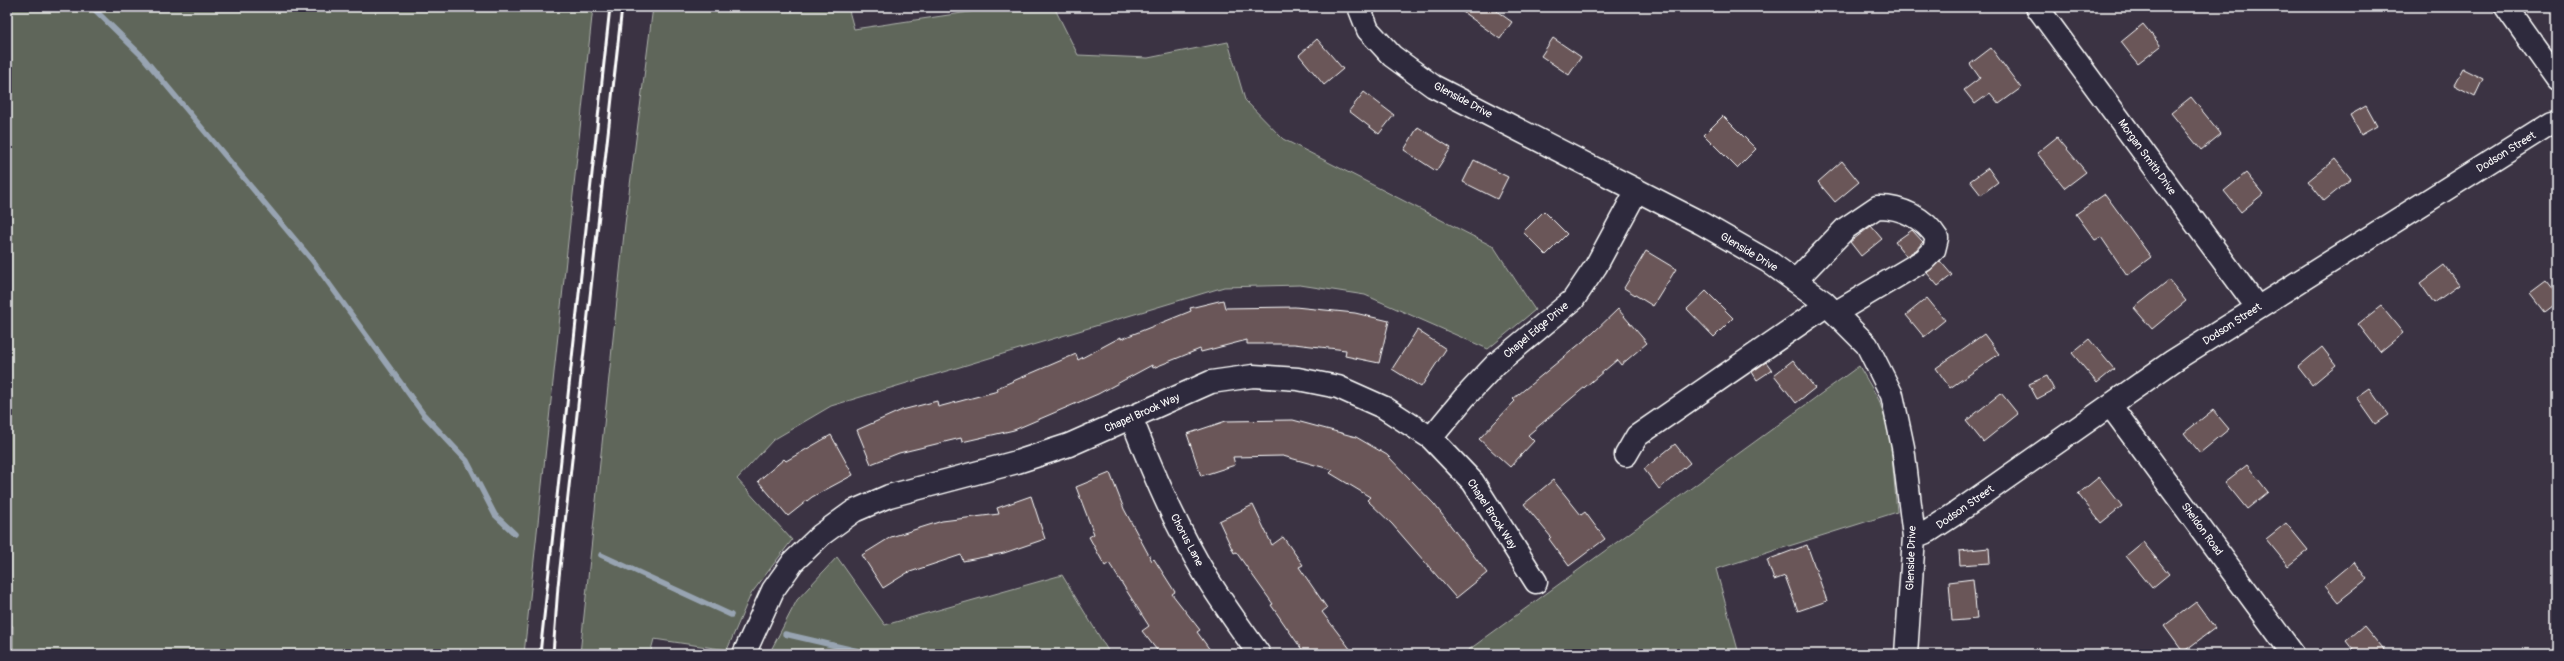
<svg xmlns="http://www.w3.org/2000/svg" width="2564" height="661" viewBox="0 0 2564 661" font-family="Pangolin,sans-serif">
  <rect width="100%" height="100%" fill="#3b3343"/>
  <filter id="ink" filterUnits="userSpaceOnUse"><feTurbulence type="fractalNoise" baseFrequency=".025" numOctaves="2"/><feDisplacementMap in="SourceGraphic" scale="8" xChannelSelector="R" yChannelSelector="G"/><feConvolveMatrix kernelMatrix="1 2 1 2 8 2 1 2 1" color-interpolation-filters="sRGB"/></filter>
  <g filter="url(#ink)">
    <path fill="#493e4a" d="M7,625L13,626V654H7Z"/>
    <path fill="#5e665a" stroke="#aeb2ac" d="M7,7H593L524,654H13V626L7,625Z
      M653,7H848L854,29L1003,7H1054L1078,55L1148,58L1228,42L1245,100L1283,139L1494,247L1535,310L1488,349L1365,295L1300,285L1224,287L831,406L773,440L737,479L792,540L751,594L727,650L654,639L650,654H580L625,224Z
      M1859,366L1879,400L1890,434L1897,512L1716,569L1739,654H1463Z
      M837,557L885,625L1062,575L1110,654H769L797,600Z"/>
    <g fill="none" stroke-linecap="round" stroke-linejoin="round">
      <path stroke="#98a4b2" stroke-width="5.5" d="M92,7L142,56L312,260L424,415L467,461L495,515L515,534
        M601,555L731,615
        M785,634L858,651L864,654"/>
    </g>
    <path fill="#6a5659" stroke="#fff" d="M1456,7H1491L1512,22L1500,39Z
      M2143,24L2161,46L2138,64L2121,42Z
      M1553,38L1581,57L1569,75L1541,56Z
      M1317,39L1343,69L1324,85L1299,55Z
      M1991,48L2021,88L1999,104L1990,93L1975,104L1964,90L1980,78L1970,64Z
      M2463,69L2483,79L2475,96L2454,85Z
      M1364,92L1394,115L1379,134L1349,111Z
      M2191,97L2221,134L2201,150L2171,113Z
      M2366,106L2377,126L2361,135L2350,115Z
      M1723,116L1756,149L1737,168L1704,135Z
      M1418,127L1451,148L1436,171L1404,150Z
      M2057,137L2086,172L2065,188L2037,153Z
      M2335,159L2351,179L2324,201L2308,181Z
      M1474,160L1508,177L1497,199L1463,182Z
      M1842,161L1859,182L1835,202L1818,182Z
      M1988,168L1998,182L1981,195L1970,181Z
      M2246,173L2263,194L2241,212L2224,191Z
      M2105,194L2151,257L2127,275L2101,237L2095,240L2076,214Z
      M1544,211L1567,234L1546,255L1523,232Z
      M1871,226L1882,239L1861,256L1850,242Z
      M1912,230L1923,242L1916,250L1906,256L1895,242Z
      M1646,251L1676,269L1653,306L1624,288Z
      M1940,261L1952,275L1938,286L1927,273Z
      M2444,265L2459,285L2434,303L2420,283Z
      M2169,280L2186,301L2152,329L2134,308Z
      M2546,282L2557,296V302L2544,312L2530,294Z
      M1706,291L1733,318L1714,337L1687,309Z
      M1927,298L1945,320L1924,337L1906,315Z
      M1223,300L1225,308L1295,307L1355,313L1389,321L1379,363L1345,356L1346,350L1294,344H1247V340L1201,352L1200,349L1153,368L1152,365L1098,394L1014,430L962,442L961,438L899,453L871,464L857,430L902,410L937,401L938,407L998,391L997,388L1076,354L1078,360L1121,337V339L1191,311L1190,308Z
      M2381,306L2403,333L2380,352L2358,324Z
      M1618,309L1647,343L1621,365L1617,360L1528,435L1534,441L1510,467L1479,439L1515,401L1513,399L1593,333Z
      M1417,330L1446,349L1421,387L1392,369Z
      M1984,334L1999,354L1950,388L1936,368Z
      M2089,339L2114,369L2097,383L2072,353Z
      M2322,347L2336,365L2312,385L2298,367Z
      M1793,360L1815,388L1796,403L1774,375Z
      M1766,362L1772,370L1757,380L1752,372Z
      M2047,376L2054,390L2037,399L2029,384Z
      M2369,388L2388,415L2375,424L2356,397Z
      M2001,393L2018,414L1983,442L1966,421Z
      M2213,410L2229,429L2200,453L2184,433Z
      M1293,420L1356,437L1387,455L1434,504L1487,573L1456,598L1392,524L1367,500L1370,497L1330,473L1333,470L1283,456L1233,457L1235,465L1201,476L1187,434L1226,421Z
      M831,435L853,475L812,497L788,516L758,481L784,459L786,461Z
      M1675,444L1690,463L1659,489L1644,469Z
      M2247,465L2268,492L2247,509L2225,482Z
      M1110,473L1124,509L1152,561L1154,559L1175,592L1172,594L1200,630L1197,632L1213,654H1160L1142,631L1149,626L1109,563L1105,566L1089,537L1094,534L1076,487Z
      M2099,477L2122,506L2101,523L2078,494Z
      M1553,480L1581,515L1585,512L1605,539L1569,566L1549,539L1551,537L1524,504Z
      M1031,496L1045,539L1004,553L963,561L961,555L907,573L883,588L862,555L891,537L942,521L999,514L997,508Z
      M1253,505L1272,545L1283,537L1303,565L1299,567L1327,608L1322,612L1354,654H1305L1271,605L1273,604L1236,552L1234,553L1219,521Z
      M2286,523L2308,550L2288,566L2266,539Z
      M2143,542L2169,574L2152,588L2126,556Z
      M1807,545L1827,601L1798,611L1785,576L1774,580L1767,560Z
      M1989,548L1990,563L1960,565L1959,551Z
      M2354,562L2367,579L2338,602L2325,586Z
      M1973,579L1977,619L1952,621L1949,582Z
      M2196,602L2215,628L2183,652L2164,626Z
      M2364,626L2387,654H2356L2346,641Z"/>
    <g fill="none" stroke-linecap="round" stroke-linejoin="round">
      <defs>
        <path id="minor" d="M1359,7L1368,30L1392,56L1433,86L1701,223L1769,262L1824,302L1867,345L1892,395L1903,447L1914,537L1906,654
          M2037,7L2257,307
          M2506,7L2557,79
          M1795,281L1846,228L1877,207C1900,206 1925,218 1937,238L1934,250L1924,260L1835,313
          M2110,405L2293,654
          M1131,417C1153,473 1176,527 1207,578C1223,604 1241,629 1259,654
          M1431,438L1464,398L1496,364L1573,300L1596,266L1637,190
          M1626,455L1637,436L1827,305
          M1914,537L1929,531L1955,514L2173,361L2551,123L2557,122
          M744,654L773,590L793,562L821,535L854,511L889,496L1017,462L1069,445L1211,382L1253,376L1298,379L1338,387L1385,408L1431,438L1473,482L1536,582"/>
      </defs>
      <use href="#minor" stroke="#fff" stroke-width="25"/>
      <use href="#minor" stroke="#2f2a3d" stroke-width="22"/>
      <path stroke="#fff" stroke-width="3" d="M540,654L610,7
        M553,654L558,586L622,7"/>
    </g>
  </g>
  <g text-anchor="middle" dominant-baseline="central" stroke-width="3.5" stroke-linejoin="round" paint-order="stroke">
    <g font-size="11" fill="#fff" stroke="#2f2a3d">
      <text transform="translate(1463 100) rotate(28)">Glenside Drive</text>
      <text transform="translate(2506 152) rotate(-32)">Dodson Street</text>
      <text transform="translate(2147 157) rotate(54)">Morgan Smith Drive</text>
      <text transform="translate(1749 252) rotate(31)">Glenside Drive</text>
      <text transform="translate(2232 324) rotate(-33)">Dodson Street</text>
      <text transform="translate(1536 330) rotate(-40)">Chapel Edge Drive</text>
      <text transform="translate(1142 413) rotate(-24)">Chapel Brook Way</text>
      <text transform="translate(1965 507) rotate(-35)">Dodson Street</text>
      <text transform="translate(1492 514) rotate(57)">Chapel Brook Way</text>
      <text transform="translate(2202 529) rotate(54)">Sheldon Road</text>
      <text transform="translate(1187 540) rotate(62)">Chorus Lane</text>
      <text transform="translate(1911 558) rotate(-88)">Glenside Drive</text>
    </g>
  </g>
  <rect width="2564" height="661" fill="none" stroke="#2f2a3d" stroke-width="24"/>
  <rect x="12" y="12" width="2540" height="637" fill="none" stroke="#fff" stroke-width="1.5" filter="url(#ink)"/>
</svg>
